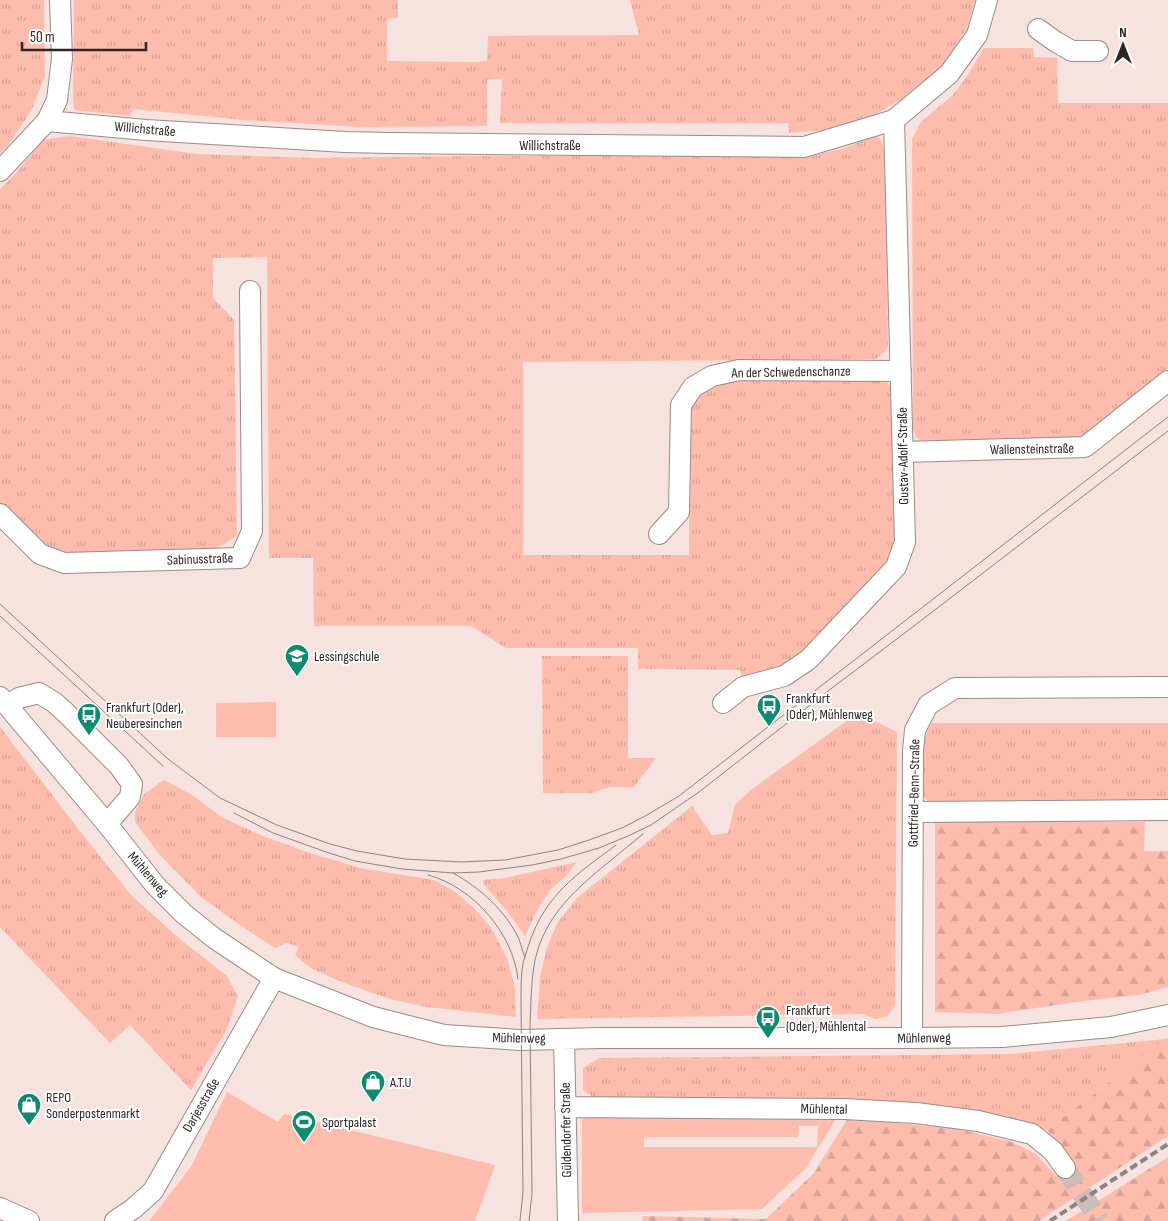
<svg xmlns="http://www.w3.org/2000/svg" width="1168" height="1221" viewBox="0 0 1168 1221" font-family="'Sofia Sans Condensed',sans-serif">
  <defs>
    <pattern id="grass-tufts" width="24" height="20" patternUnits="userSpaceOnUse" patternTransform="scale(1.25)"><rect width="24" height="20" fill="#febcad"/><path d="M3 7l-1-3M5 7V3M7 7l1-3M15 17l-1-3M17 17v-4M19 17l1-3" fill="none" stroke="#daa195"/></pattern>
    <pattern id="forest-firs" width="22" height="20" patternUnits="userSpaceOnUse" patternTransform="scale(1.25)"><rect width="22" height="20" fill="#febcad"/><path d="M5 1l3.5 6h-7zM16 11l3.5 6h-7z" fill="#daa195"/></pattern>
  </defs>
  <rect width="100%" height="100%" fill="#f6e2de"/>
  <path fill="url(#grass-tufts)" d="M0,0H44L45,76L32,109L7,147L0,153Z
    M74,0H398V18L387,19V61L475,62L487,61L488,36L639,35L630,0H975L967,28L941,68L913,93L876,114L825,130L789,133L788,123H500L502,78L487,80V126L359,127L244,120L133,109L130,116L74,110L73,96Z
    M984,48H1033L1034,57L1057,58L1058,103H1168V368L1090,432L1074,441L923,442L917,438L913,430L912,139L921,122L953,95L967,76Z
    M69,136L197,154L317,158L469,156H811L845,148L873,136L880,138L886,153L888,348L876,359L523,362V555H689V409L699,396L716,383L732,379L884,378L893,390L896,552L808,649L774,672L743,680L740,670L638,669V648H506L471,626H314L313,558H269L267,257L213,258V298L234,320L237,536L209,552L66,555L46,549L0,504V189L16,173L43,140Z
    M542,656H628V758H656L634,787H610L592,793H543Z
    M858,713L897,732L895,1004L888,1016L876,1019L862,1014L537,1019L540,977L547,947L558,922L577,898L692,806L712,835L728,833L735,805L752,789Z
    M932,723H1168V805L929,802L922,795C922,772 918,742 932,723Z
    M0,727L83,835L131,895L181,940L226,975L238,996L227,1029L191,1090L130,1025L110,1043L0,927Z
    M164,780L192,795L223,818L263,836L310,853L360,868L434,880L454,891L474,908L492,929L507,958L515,988L516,1017L427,1007L390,999L342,982L312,969L295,955L299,947L287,943L275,948L243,927L201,897L160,855L135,822V812L144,794Z
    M577,862L566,876L550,890L536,912L525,936L506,910L484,885L483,880L505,878Z
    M1165,1039L1047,1130L978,1116L602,1103L583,1090V1068L599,1058L1012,1054Z"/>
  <path fill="url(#forest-firs)" d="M935,822H1145L1144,851H1168V987L1143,994L1076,1002L997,1014L935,1012Z
    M1168,1038V1136L1039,1221H642L643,1216L766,1219L814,1173L848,1118L958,1129L1012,1142L1036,1154L1056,1176L1074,1165L1047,1130L1165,1039Z
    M1168,1157V1221H1066L1074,1216Z"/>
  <path fill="#febcad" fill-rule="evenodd" d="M276,702V737H216V703Z
    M227,1092L278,1122L284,1114L495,1165L475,1221H149L191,1167Z
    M582,1112L839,1114L805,1169L762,1209L582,1213ZM799,1126H818L817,1147H644V1137H798Z"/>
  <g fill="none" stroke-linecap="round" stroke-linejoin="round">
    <path stroke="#cebcb9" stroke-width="20" stroke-dasharray="20 10" stroke-linecap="butt" d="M1065,1168L1100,1221"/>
    <defs>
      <path id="minor" d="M1038,29L1056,42L1072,51H1098
        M47,121L146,130L345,142L390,143L804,147L894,120L949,74L977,35L987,0
        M0,171L47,121L57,100L62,59L60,0
        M903,452L1085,447L1168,381
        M0,514L40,554L64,563L240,558L252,531L250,291
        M659,534L679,512L681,405L693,387L712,376L739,370L901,371
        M0,697L107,824L155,885L184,914L214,938L274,978L373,1017L444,1035L521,1040L601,1038H912L1002,1037L1111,1027L1168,1015
        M723,703L743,687L784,676L808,660L896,567L905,542L894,120
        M7,705L19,698L39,693L55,703L66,713L119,766L132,784L130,797L107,824
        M913,812L1168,810
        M912,1038L913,751L915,730L928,705L955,688L1168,687
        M564,1039L568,1221
        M565,1107L845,1109L916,1113L978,1121L1032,1134L1053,1151L1065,1168
        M0,1208L29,1221
        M115,1221L133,1209L153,1191L274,978"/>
    </defs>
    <use href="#minor" stroke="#9c8b87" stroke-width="22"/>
    <use href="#minor" stroke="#fff" stroke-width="20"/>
    <path stroke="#90827f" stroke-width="1" d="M0,604L168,759L220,798L277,825L330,844L357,851L405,859L461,862L505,860L558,850L589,840L622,828L647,815L679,796L1168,417
      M0,616L163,766
      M234,813L273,833L329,853L355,861L402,869L453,873L479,872L532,865L561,859L599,848L628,836L651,825L699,792L832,688L910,629L1168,431
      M453,873C480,888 505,910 519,939C521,945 523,952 525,958
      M428,875C473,887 513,933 518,979
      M520,1221L523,1192L521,1001C521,991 521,980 522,970C523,961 526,953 529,944C545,895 577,874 616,845
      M529,1221L532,1193L530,1025C531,1004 531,981 535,960C545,915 577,888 610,861C621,852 632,843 643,834"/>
    <path stroke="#90827f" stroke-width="4" stroke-dasharray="8 4" stroke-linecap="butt" d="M1050,1221L1168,1144"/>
  </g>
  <defs>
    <symbol id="school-pin" viewBox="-11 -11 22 30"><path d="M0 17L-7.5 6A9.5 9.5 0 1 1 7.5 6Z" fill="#0d8b6f" stroke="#fff"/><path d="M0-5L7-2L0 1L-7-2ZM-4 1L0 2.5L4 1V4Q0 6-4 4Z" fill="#fff"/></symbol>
    <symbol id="bus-pin" viewBox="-11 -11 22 30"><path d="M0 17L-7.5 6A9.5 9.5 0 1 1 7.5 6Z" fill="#0d8b6f" stroke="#fff"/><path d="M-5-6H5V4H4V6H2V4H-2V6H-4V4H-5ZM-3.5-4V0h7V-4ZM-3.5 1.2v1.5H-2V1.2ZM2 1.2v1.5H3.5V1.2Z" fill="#fff"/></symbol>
    <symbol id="shop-pin" viewBox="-11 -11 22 30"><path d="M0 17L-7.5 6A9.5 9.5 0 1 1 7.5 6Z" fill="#0d8b6f" stroke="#fff"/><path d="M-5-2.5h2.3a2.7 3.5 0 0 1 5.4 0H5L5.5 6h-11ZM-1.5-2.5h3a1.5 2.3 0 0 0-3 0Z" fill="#fff"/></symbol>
    <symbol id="stadium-pin" viewBox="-11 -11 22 30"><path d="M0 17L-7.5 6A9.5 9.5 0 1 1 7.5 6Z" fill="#0d8b6f" stroke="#fff"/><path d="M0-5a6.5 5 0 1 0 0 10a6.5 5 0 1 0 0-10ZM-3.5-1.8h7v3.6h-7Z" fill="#fff"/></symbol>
  </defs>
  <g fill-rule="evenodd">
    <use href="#school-pin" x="283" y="642" width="28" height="38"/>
    <use href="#bus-pin" x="755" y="692" width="28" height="38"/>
    <use href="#bus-pin" x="75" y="701" width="28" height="38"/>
    <use href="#bus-pin" x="754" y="1004" width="28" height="38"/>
    <use href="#shop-pin" x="359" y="1068" width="28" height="38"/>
    <use href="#shop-pin" x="15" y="1091" width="28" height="38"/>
    <use href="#stadium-pin" x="290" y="1108" width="28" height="38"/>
  </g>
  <g text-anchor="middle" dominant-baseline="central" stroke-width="4" stroke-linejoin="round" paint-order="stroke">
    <g font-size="14" fill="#2d2624" stroke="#fff">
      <text transform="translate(145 129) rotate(5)">Willichstraße</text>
      <text x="550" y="145">Willichstraße</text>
      <text transform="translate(791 372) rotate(-1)">An der Schwedenschanze</text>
      <text transform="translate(1032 449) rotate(-1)">Wallensteinstraße</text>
      <text transform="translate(903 456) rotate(-91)">Gustav-Adolf-Straße</text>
      <text transform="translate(200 559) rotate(-2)">Sabinusstraße</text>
      <text transform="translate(914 793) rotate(-89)">Gottfried-Benn-Straße</text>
      <text transform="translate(148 874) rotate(49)">Mühlenweg</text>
      <text transform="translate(519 1038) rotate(1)">Mühlenweg</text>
      <text transform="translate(924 1038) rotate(-1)">Mühlenweg</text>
      <text transform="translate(201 1105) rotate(-60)">Darjesstraße</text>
      <text transform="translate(824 1109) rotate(1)">Mühlental</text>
      <text transform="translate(566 1130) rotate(-91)">Güldendorfer Straße</text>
    </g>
    <g font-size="14" fill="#2d2624" stroke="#fff" text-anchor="start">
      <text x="314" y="656">Lessingschule</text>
      <text x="786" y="698">Frankfurt<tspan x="786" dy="16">(Oder), Mühlenweg</tspan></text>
      <text x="106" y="707">Frankfurt (Oder),<tspan x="106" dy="16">Neuberesinchen</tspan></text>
      <text x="786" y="1010">Frankfurt<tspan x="786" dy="16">(Oder), Mühlental</tspan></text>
      <text x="390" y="1082">A.T.U</text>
      <text x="46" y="1097">REPO<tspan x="46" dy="16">Sonderpostenmarkt</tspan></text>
      <text x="322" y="1122">Sportpalast</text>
    </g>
  </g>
  <g transform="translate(1123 45)" stroke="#ffffff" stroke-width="4" paint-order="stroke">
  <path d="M0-4L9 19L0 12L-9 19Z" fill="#2d2624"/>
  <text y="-8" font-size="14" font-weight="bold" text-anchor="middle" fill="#2d2624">N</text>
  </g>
  <path d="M22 42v8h124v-8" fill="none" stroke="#2d2624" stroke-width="2.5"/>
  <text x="30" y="42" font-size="15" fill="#2d2624" stroke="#ffffff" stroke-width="4" paint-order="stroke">50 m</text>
</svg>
